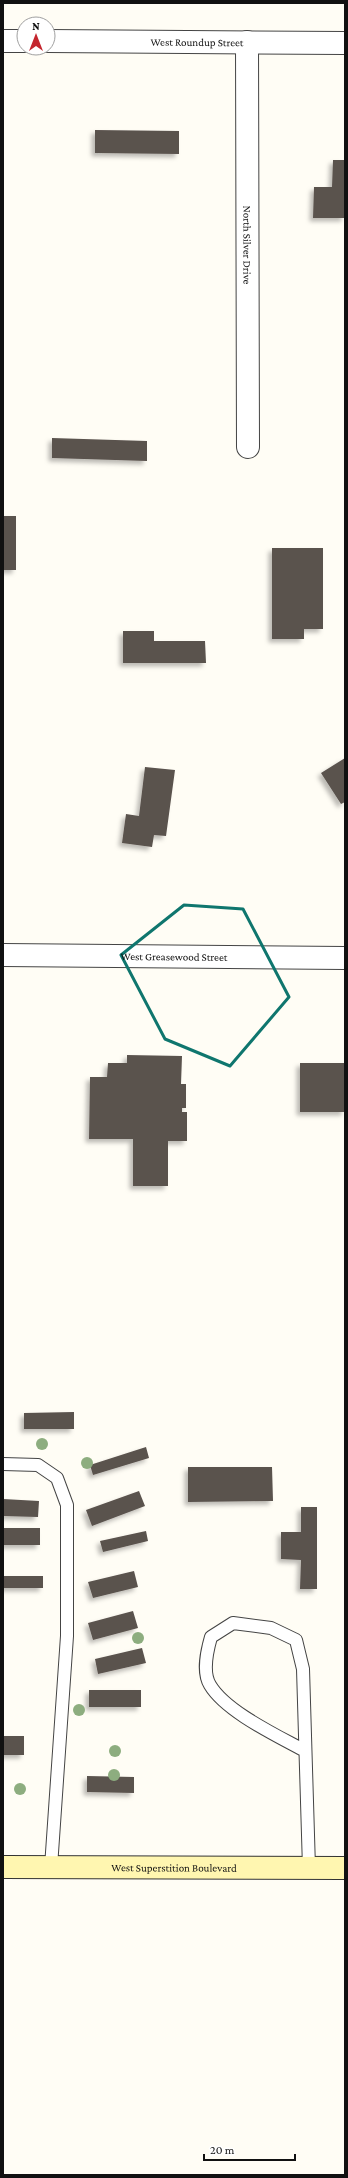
<svg xmlns="http://www.w3.org/2000/svg" width="348" height="2178" viewBox="0 0 348 2178" font-family="'Crimson Pro',serif">
  <defs>
    <filter id="shadow"><feDropShadow dx="-3.5" dy="3.5" stdDeviation="2" flood-color="#0004"/></filter>
  </defs>
  <rect width="100%" height="100%" fill="#fffdf5"/>
  <path fill="#5a524d" filter="url(#shadow)" d="M95,130L179,131V154L95,153Z
    M333,160H345V218H313L314,187H332Z
    M52,438L147,441V461L52,458Z
    M3,516H16V570H3Z
    M272,548H323V629H304V639H272Z
    M123,631H154V641H205L206,663H123Z
    M345,758V802L341,804L321,773Z
    M145,767L175,770L166,836L154,835L152,847L122,843L126,814L139,816Z
    M127,1055L182,1056L181,1084H186V1108H182V1112H187V1141H168V1186H133V1139H89L90,1077H107L108,1063H127Z
    M300,1063H345V1112H300Z
    M74,1412V1429H24V1413Z
    M146,1447L149,1458L93,1475L90,1465Z
    M188,1467H272L273,1501L188,1502Z
    M139,1491L145,1506L92,1526L86,1510Z
    M3,1499L39,1501L38,1517L3,1516Z
    M301,1507H317V1589H300L301,1560L281,1559V1532H301Z
    M3,1528H40V1545H3Z
    M146,1531L148,1541L103,1552L100,1541Z
    M134,1571L138,1587L93,1598L88,1582Z
    M3,1576H43V1588H3Z
    M133,1611L138,1628L93,1640L88,1623Z
    M142,1648L146,1663L98,1674L95,1659Z
    M89,1690H141V1707H89Z
    M3,1736H24V1755H3Z
    M87,1776L134,1777V1793L87,1792Z"/>
  <g fill="none" stroke-linecap="round" stroke-linejoin="round">
    <defs>
      <path id="lane" d="M3,1464L38,1465L57,1478L67,1505V1636L51,1867
        M305,1751C278,1736 226,1712 210,1685C202,1672 207,1651 211,1637L233,1623L271,1628L296,1640L303,1669L309,1868"/>
      <g id="street">
        <path d="M3,41H24"/>
        <path id="s1" d="M48,41L345,43"/>
        <path id="s2" d="M247,42L248,447"/>
        <path id="s3" d="M3,955L345,958"/>
      </g>
      <g id="secondary">
        <path id="s4" d="M3,1867L345,1868"/>
      </g>
    </defs>
    <use href="#lane" stroke="#444" stroke-width="14"/>
    <use href="#street" stroke="#444" stroke-width="24"/>
    <use href="#secondary" stroke="#333" stroke-width="24"/>
    <use href="#lane" stroke="#fff" stroke-width="12"/>
    <use href="#street" stroke="#fff" stroke-width="22"/>
    <use href="#secondary" stroke="#fff6b0" stroke-width="22"/>
  </g>
  <g fill="#8dad7f">
    <circle cx="42" cy="1444" r="6"/>
    <circle cx="87" cy="1463" r="6"/>
    <circle cx="138" cy="1638" r="6"/>
    <circle cx="79" cy="1710" r="6"/>
    <circle cx="115" cy="1751" r="6"/>
    <circle cx="114" cy="1775" r="6"/>
    <circle cx="20" cy="1789" r="6"/>
  </g>
  <path fill="none" stroke="#0f766e" stroke-width="3" stroke-linejoin="round" d="M184,905L243,909L289,997L230,1066L165,1039L121,955Z"/>
  <g text-anchor="middle" dominant-baseline="central" stroke-width="4" stroke-linejoin="round" paint-order="stroke">
    <g font-size="11" fill="#111" stroke="#fff">
      <text stroke="none"><textPath href="#s1" startOffset="149">West Roundup Street</textPath></text>
      <text stroke="none"><textPath href="#s2" startOffset="203">North Silver Drive</textPath></text>
      <text stroke="none"><textPath href="#s3" startOffset="171">West Greasewood Street</textPath></text>
      <text stroke="none"><textPath href="#s4" startOffset="171">West Superstition Boulevard</textPath></text>
    </g>
  </g>
  <rect width="348" height="2178" fill="none" stroke="#111111" stroke-width="8"/>
  <g transform="translate(36 36)"><circle r="19" fill="#ffffff" stroke="#a0a0a0"/>
  <path d="M0-3L7 15L0 10L-7 15Z" fill="#c4262e"/>
  <text y="-6" font-size="11" font-weight="bold" text-anchor="middle" fill="#111111">N</text>
  </g>
  <path d="M204 2154v6h91v-6" fill="none" stroke="#111111" stroke-width="2"/>
  <text x="210" y="2154" font-size="12" fill="#111111" stroke="#ffffff" stroke-width="3" paint-order="stroke">20 m</text>
</svg>
